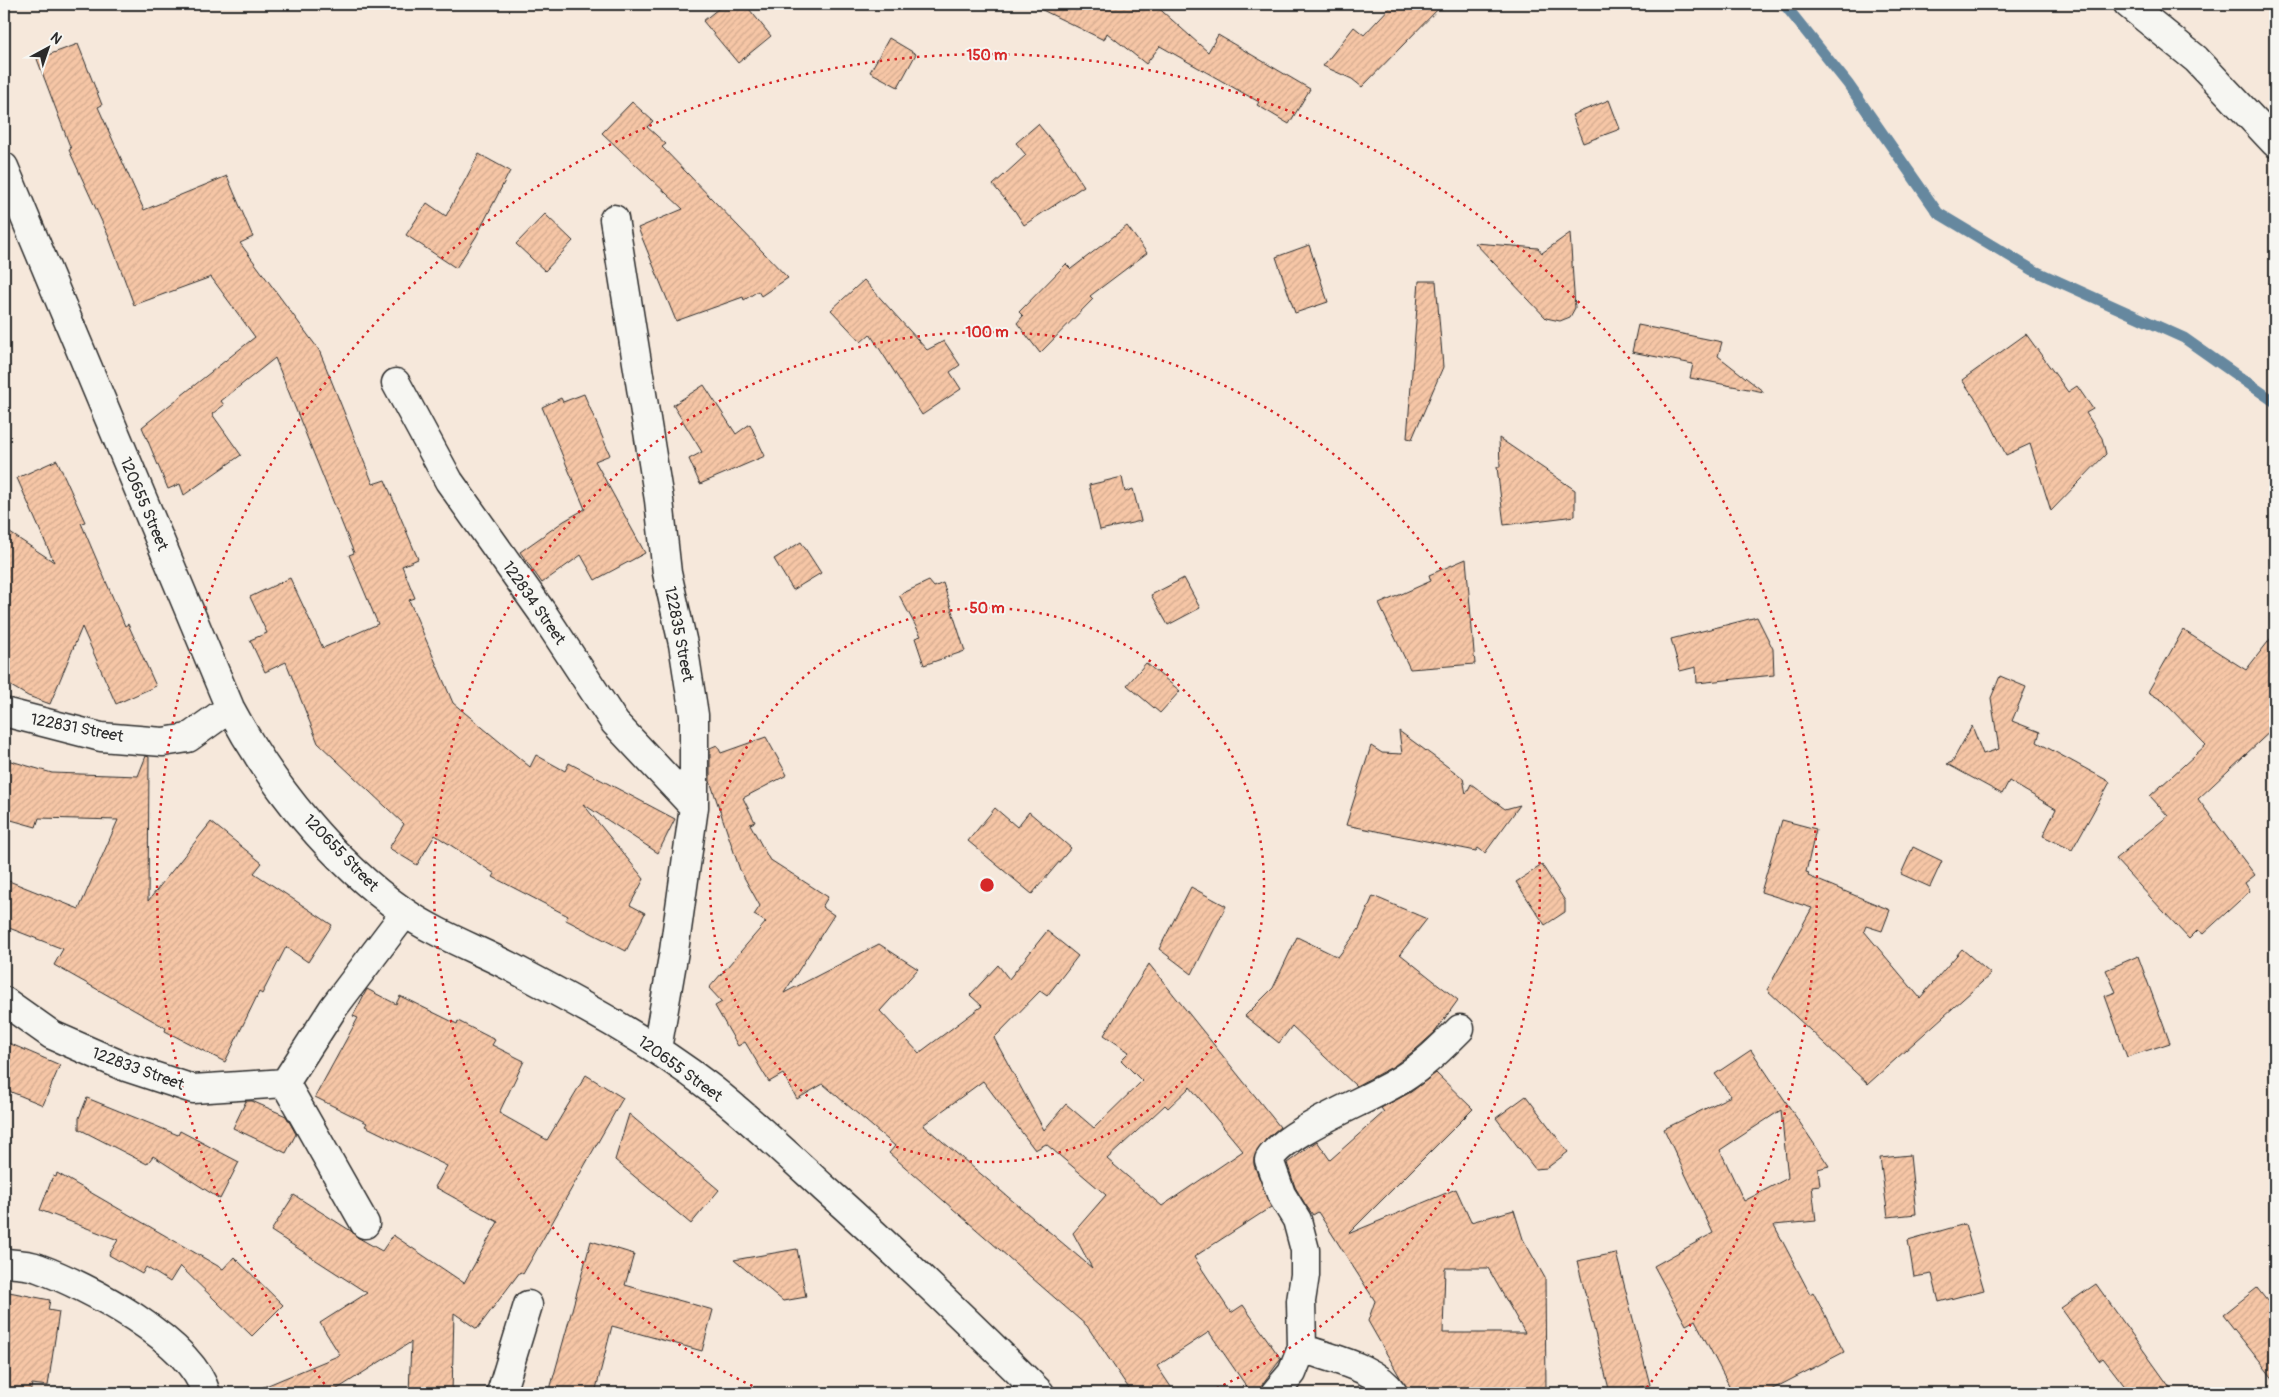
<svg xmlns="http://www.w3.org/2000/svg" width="2279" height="1397" viewBox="0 0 2279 1397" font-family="Pangolin,sans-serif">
  <defs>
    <pattern id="building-hatch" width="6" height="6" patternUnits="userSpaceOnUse" patternTransform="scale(1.25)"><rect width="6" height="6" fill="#f6c6a6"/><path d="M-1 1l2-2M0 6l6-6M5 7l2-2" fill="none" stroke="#d3aa8f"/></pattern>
  </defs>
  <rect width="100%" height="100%" fill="#f6e8db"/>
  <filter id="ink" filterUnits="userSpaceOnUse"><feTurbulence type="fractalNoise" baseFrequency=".02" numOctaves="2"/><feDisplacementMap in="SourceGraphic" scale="10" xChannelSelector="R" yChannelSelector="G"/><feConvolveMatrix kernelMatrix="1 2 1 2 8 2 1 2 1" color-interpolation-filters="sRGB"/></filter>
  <g filter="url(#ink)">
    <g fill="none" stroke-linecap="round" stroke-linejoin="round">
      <path stroke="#66889f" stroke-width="11" d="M1784,4L1848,84L1938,213L2033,270L2184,338L2275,402"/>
    </g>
    <path fill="url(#building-hatch)" stroke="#2b2b2b" fill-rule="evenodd" d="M724,4H745L771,36L738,63L703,21Z
      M1030,4H1154L1208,52L1218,35L1310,89L1289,124L1257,105L1259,102L1160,46L1146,64L1107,33L1104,40Z
      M1393,4H1443L1362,87L1352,79L1323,66L1354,27L1364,35Z
      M889,38L916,54L898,87L870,72Z
      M78,44L102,105L98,107L144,210L227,176L253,237L240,243L319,350L373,484L385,480L418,559L402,566L415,598L409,600L453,703L530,767L536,755L565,771L569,763L675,819L658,853L583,804L644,879L630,905L645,913L626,951L566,920L568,916L493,877L495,874L435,835L417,865L389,848L404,824L318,743L286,662L265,672L250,640L267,633L250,597L290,578L323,648L378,624L349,555L354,553L275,358L221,401L224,405L212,414L241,455L184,495L180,484L168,489L142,427L255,337L211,277L134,305L108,235L69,150L71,149L37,59Z
      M1609,100L1620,129L1583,143L1572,115Z
      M632,102L653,121L647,127L666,144L662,147L788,278L761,296L758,291L744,300L743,297L676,321L638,228L683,209L602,133Z
      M1038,124L1062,153L1084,186L1024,225L1015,211L993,185L1026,155L1016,143Z
      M479,154L510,171L476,237L456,268L406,235L427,203L446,216Z
      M545,214L573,241L545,271L516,244Z
      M1127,226L1147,253L1090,296L1093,299L1040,353L1017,323L1023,316L1019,312L1066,264L1071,269Z
      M1570,233L1575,308L1570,317L1560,321L1546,318L1475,243L1538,248L1542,253Z
      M1309,245L1328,302L1295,313L1276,257Z
      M864,280L927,350L944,341L960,365L950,372L961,389L922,415L870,334L861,342L831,310Z
      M1419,281H1436L1443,367L1412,439L1407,438Z
      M1638,325L1722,342L1718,356L1764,392L1690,378L1693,364L1632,352Z
      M2026,334L2068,392L2077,386L2093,409L2086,413L2102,438L2106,454L2051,511L2030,444L2006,455L1986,414L1962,380Z
      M704,385L736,434L750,424L765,456L700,484L689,459L702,452L673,405Z
      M584,394L610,455L595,461L645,553L595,580L581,555L542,583L520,552L564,521L585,509L542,407L561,398L563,402Z
      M1499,438L1575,490V516L1504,525L1497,467H1500Z
      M57,460L85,522L81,523L125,626L128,624L156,686L116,704L82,627L50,704L28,696L4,682V529L54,562L17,478Z
      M1122,477L1125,492L1133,489L1141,521L1100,530L1089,485Z
      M801,542L821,573L793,590L774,559Z
      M1466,559L1475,664L1410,669L1379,604L1431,581L1429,575Z
      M1184,578L1200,608L1168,625L1151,595Z
      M929,581L934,587L943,583L965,651L924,665L915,638L921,636L899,595Z
      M1757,617L1773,649L1774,675L1697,683L1696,667L1680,671L1671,639Z
      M2183,630L2246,670L2275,633V727L2198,799L2255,875L2245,883L2250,891L2203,934L2198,930L2189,939L2115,859L2168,816L2150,796L2206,745L2163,701L2148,692Z
      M1146,663L1180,691L1160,713L1127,685Z
      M2000,676L2026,687L2012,721L2040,732L2037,742L2110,782L2072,850L2043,836L2056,809L2009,781L2002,794L1947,764L1952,762L1972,726L1983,754L1999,749L1991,698Z
      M1399,731L1463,778L1466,794L1471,784L1505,809L1520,805L1485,853L1478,848L1476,851L1346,825L1371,746L1382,753L1402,754Z
      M766,737L787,775L743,798L755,822L750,824L769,859L828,897L822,907L834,915L784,993L879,944L918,969L880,1011L919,1053L982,1006L970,995L998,965L1009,979L1047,931L1078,956L1047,996L1040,991L994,1038L1044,1130L1066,1104L1094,1128L1142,1081L1121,1060L1129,1052L1104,1035L1149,964L1280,1127L1266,1139L1254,1158V1165L1271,1207L1194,1257L1231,1313L1243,1305L1281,1359L1263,1383L1260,1393H1251L1209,1332L1157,1366L1175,1393H1132L1087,1326L889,1153L895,1146L823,1084L797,1099L783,1074L769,1082L745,1042L738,1046L715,1006L722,1002L709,988L766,922L754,915L760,906L740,870L710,781V748L717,745L721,753ZM983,1081L1035,1150L1046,1144L1106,1195L1073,1233L1092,1268L923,1125ZM1190,1087L1243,1151L1162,1206L1107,1159L1165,1105L1168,1108Z
      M146,756L149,757L148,901L211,822L262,863L254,873L332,925L308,962L286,947L262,994L259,992L225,1062L165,1031L166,1028L54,965L63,949L4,926V879L79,909L118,820L39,818L36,827L4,818V759L52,773L138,776Z
      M995,808L1017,827L1029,812L1071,848L1032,894L968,841Z
      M1782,820L1816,829L1806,872L1809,873L1808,876L1890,910L1882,931L1866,926L1864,931L1920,998L1962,949L1991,974L1868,1084L1767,990L1812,908L1761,892Z
      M1913,847L1942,861L1930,887L1901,874Z
      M1542,865L1565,901V912L1545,925L1516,882Z
      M1191,887L1226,906L1192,974L1159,949Z
      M1373,896L1427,919L1400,954L1458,1000L1435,1032L1415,1050L1394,1066L1356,1086L1292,1026L1279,1043L1245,1016L1273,988L1297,937L1338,957L1359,929Z
      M2138,956L2170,1043L2127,1057L2105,996L2116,992L2106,970Z
      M367,989L396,1004L400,996L457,1024L458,1021L495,1040L492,1045L524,1061L499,1113L547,1140L586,1075L623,1098L523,1274L520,1272L477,1329L454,1313L452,1393H409L411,1342L331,1393H249L340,1355L320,1323L367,1293L271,1231L294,1195L351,1231L357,1237L382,1251L393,1235L464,1283L498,1222L435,1187L447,1166L365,1126L367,1123L315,1097L358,1018L353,1016Z
      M4,1041L60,1065L43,1105L4,1089Z
      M1751,1050L1829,1166L1818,1169L1820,1185L1812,1186L1816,1221L1774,1225L1810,1294L1813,1292L1844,1352L1765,1393H1733L1695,1320L1686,1325L1654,1266L1713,1233L1664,1129L1731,1096L1715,1074ZM1781,1110L1788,1178L1744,1201L1720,1150Z
      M1436,1073L1473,1109L1348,1234L1456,1189L1471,1222L1514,1210L1523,1239L1545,1278L1546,1391H1525V1393H1409L1368,1321L1375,1301L1318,1212L1313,1215L1305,1204L1295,1187L1287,1163L1317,1141L1330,1160L1384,1112L1381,1108L1411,1092ZM1445,1268H1488L1525,1333H1443Z
      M1526,1096L1568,1152L1547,1168L1535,1169L1496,1118Z
      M87,1098L178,1135L180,1131L239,1162L220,1199L153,1156L147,1164L79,1129V1118Z
      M246,1101H252L286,1116L296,1134L286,1153L233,1128Z
      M629,1114L719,1190L691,1224L615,1160Z
      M1910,1155L1916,1214L1888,1217L1880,1158Z
      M57,1173L223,1269L234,1257L283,1305L252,1336L180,1266L170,1282L146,1267L142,1274L109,1255L118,1240L40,1210L53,1176L56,1177Z
      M1965,1224L1984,1290L1939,1302L1932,1274L1914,1277L1908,1240Z
      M591,1241L634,1254L625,1285L713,1310L702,1351L612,1326L595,1393H549Z
      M797,1249L806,1297L783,1301L734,1260Z
      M1616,1253L1650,1385L1610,1393L1577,1261Z
      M2096,1284L2174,1393H2130L2103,1358L2099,1361L2061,1308Z
      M2257,1288L2275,1311V1381L2223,1315Z
      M4,1291L50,1300L48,1310L59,1312L48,1386L32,1384L30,1393H4Z"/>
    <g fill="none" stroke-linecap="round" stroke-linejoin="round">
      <defs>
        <path id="street" d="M2128,4L2196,59L2275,143
          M4,167L230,708C271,785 332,861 404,912C436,934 474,948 509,966C579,1003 649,1040 712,1089C751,1120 788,1155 825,1189C899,1255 970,1324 1040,1393
          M614,219L659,500L667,573L683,644L694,715V807L674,951L657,1049
          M396,383L449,481L542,612L615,723L694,807
          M4,712L101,737L163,742L188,738L230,708
          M4,1001L52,1035L123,1066L193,1089L285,1083
          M285,1083L334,1007L405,913
          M285,1083L365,1224
          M4,1263C15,1264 28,1264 38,1268C87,1286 191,1340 206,1393
          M1302,1348C1331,1359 1374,1366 1393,1393
          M501,1393L528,1305
          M1275,1393L1292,1373L1302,1348L1301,1301L1305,1275V1250L1297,1220L1281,1194L1269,1160C1286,1130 1370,1100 1402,1079C1424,1065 1442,1047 1460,1029"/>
      </defs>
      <use href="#street" stroke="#2b2b2b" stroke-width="31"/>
      <use href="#street" stroke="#f6f6f2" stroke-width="28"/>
    </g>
  </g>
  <g fill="none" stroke="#d62828" stroke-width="2.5" stroke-dasharray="2.5 5">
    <circle cx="987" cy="885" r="277"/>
    <path d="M766 1392A553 553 0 1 1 1208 1392"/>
    <path d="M329 1390A830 830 0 1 1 1645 1390"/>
  </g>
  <g text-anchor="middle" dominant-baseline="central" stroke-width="4" stroke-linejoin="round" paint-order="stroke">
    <g font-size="16" fill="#2b2b2b" stroke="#f6f6f2">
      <text transform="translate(144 504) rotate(67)">120655 Street</text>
      <text transform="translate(534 603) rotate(55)">122834 Street</text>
      <text transform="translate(679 634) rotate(79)">122835 Street</text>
      <text transform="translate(77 728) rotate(11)">122831 Street</text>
      <text transform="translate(341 853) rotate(46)">120655 Street</text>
      <text transform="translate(138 1069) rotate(20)">122833 Street</text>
      <text transform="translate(680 1069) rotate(36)">120655 Street</text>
    </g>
  </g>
  <circle cx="987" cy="885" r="8" fill="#d62828" stroke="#f6f6f2" stroke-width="2.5"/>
  <g font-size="15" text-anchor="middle" font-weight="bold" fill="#d62828" stroke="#f6f6f2" stroke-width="4" stroke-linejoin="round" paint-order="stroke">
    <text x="987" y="60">150 m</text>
    <text x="987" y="337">100 m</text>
    <text x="987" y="613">50 m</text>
  </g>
  <rect width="2279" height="1397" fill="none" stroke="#f6f6f2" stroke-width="20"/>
  <rect x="10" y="10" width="2259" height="1377" fill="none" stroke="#2b2b2b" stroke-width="2" filter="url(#ink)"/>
  <g transform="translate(48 48) rotate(40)" stroke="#f6f6f2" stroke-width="4" paint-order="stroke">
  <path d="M0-4L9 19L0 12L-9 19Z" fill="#2b2b2b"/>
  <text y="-8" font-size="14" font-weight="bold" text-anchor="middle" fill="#2b2b2b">N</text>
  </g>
</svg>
